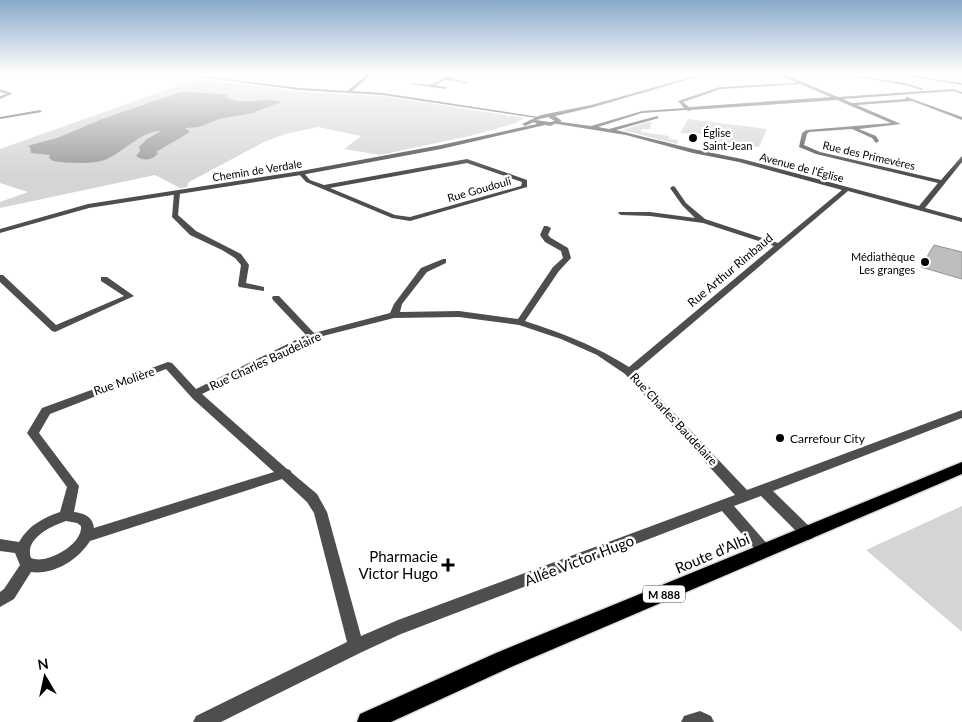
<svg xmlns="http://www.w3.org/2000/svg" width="962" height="722" viewBox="0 0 962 722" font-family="Lato,sans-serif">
  <rect width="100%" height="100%" fill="#fff"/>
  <path fill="#d5d5d5" d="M197,79L302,92L383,96L524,118L516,123L474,135L380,155L344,149L361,136L318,127L285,134L264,142L189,182L187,187L180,188L155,175L0,208V202L28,192L0,183V149Z
    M688,119L767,129L759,147L711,143V138L700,134L680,133Z
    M652,121L650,129H642L641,132L669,136V139L678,140L677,144L622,130Z
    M962,506V632L866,550Z"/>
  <path fill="#9c9c9c" d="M181,92L227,94L226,97C242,107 264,96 282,102L252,113L219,119L199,127L185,128L190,132L156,152L158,153C153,160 144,162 136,156L140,151L139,147L147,139L161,131C143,130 123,152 107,159C93,165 68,163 53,161L49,158L50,155L31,153L30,147L27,146L57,138L102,119Z"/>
  <path fill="#bebebe" stroke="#929292" d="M934,245L962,252V279L921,267Z"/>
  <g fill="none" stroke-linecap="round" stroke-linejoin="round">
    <defs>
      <path id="primary" d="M962,462V474L511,667L391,722H357L360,714L496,653Z"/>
    </defs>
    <use href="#primary" stroke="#dbdbdb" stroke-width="3"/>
    <path fill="#4e4e4e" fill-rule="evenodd" d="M176,74H185L300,88L347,91L368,74H372L352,91L383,93L539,117L537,118L383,95L300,90Z
      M453,74H458L450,78L468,82L466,83L446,80L435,85L447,87L445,89L411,84L413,83L429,85Z
      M778,74H783L838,97L953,89L962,92V94L953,91L843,99L852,103L906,99L905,98L907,97L962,117V120L912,101L857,105L901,124L859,129L876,136L879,141L876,143L872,138L852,129L809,132L807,134L804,145L820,152L941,180L962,156V162L925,208L962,218V222L848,191L635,372L747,490L962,410V418L773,491L813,530L815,534L813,538L808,540L803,538L761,496L734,506L770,547L772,551L770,555L765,557L760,555L722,511L401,634L362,652L221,722H193L196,716L347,642L314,513L307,502L282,479L90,541C78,560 54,575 31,572L14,599L0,607V592L4,589L20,565L15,553L0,551V539L19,542C29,525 43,518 60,512L67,487L27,433L42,408L168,362L172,363L196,389L306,335L273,300L272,298L273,296H279L314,333L390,313L394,304L421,268L443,259H446V263L427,272L402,304L400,312L459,311L518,319L553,267L563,258L561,251L545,242L540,235L544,226H547L551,228L548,235L551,238L568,248L571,258L559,271L525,321C564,334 594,345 629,367L774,246L703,223L650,216L621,215L618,213L619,212H650L695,218L682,205L670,188L673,186L675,187L686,203L705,219L778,243L842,190L739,162L693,153L626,135L551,123L554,121L591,126L642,111L684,108L678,101L720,87L797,83ZM800,84L831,97L689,107L683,102L721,89ZM837,100L891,123L806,130L802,133L799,147L816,154L938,183L919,206L742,159L693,149L616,130L659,118L657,116L609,129L598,127L642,113L686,110L689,111L691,110ZM459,317L519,325L561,339L597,355L625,374L735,495L398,620L361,636L327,512L317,494L292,473L290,470L287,469L202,394L315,338L394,318ZM166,369L193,399L274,472L94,528C93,517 84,513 74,512L79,486L39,433L50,414ZM66,521L77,523L81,526C83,544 47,565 31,558C24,539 51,526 66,521Z
      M841,74H848L905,83L924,89L922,90L904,85Z
      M895,74H903L962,83V85Z
      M0,89L12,93V94L0,99V96L6,94L0,92Z
      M40,110L42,112L0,119V117Z
      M467,159L527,180V187L410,221L392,218L306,182L298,173L303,172L310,180L324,185ZM467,163L522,182L521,186L410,217L395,215L330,188Z
      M177,191L180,193L178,215L196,231L241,254L249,265L246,283L264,287V291L239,287L238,285L241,265L235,258L222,250L190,235L172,217L174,193Z
      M0,275H3L56,325L124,296L101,281V277H107L134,296L55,332L52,331L0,282Z
      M700,711L711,716L714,722H681L684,716Z"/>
    <path fill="#4e4e4e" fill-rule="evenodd" d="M702,74H707L594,107L555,116L562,121L550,126L545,125L441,149L301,175L89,208L0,233V229L88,204L301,171L441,145L537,124L534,122L525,126L522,124L541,115L591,105ZM548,117L555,121L550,122L536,120Z"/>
    <use href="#primary" fill="#000" fill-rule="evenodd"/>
  </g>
  <linearGradient id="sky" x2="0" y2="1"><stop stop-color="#89aaca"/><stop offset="0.42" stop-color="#fff"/><stop offset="1" stop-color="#fff" stop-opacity="0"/></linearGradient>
  <rect width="962" height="175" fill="url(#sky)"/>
  <g fill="#000" stroke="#fff" stroke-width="2">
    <circle cx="693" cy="138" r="5"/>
    <circle cx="925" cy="262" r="5"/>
    <circle cx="780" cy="438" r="5"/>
    <path d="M445.5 557.5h5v5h5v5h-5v5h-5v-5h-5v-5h5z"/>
  </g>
  <g text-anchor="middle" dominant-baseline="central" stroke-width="5" stroke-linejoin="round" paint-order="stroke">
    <g font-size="11" fill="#000" stroke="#fff" text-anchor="start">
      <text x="703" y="132">Église<tspan x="703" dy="13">Saint-Jean</tspan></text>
      <text x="915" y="256" text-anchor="end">Médiathèque<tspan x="915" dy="13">Les granges</tspan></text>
    </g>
    <g font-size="11" fill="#000" stroke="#fff">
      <text transform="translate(869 155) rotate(13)">Rue des Primevères</text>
      <text transform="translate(802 167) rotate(15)">Avenue de l'Église</text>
      <text transform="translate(257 170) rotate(-9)">Chemin de Verdale</text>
      <text transform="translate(479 189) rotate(-16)">Rue Goudouli</text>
    </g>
    <rect fill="#fff" stroke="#4c4c4c" stroke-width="1" x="643" y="585.5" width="42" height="17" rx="4"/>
    <g font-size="11" font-weight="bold" fill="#000">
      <text x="664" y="594">M 888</text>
    </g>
    <g font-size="12" fill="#000" stroke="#fff">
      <text transform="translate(730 270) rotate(-40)">Rue Arthur Rimbaud</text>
      <text transform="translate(265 361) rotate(-25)">Rue Charles Baudelaire</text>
      <text transform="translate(124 381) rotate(-19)">Rue Molière</text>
      <text transform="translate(674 419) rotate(47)">Rue Charles Baudelaire</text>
    </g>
    <g font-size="12" fill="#000" stroke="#fff" text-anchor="start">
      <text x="790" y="438">Carrefour City</text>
    </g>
    <g font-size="15" fill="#000" stroke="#fff">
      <text transform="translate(712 553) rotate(-23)">Route d'Albi</text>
      <text transform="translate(579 560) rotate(-21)">Allée Victor Hugo</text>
    </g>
    <g font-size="15" fill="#000" stroke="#fff" text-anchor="end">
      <text x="438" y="556">Pharmacie<tspan x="438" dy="17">Victor Hugo</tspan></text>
    </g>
  </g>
  <g transform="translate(45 677) rotate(351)" stroke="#ffffff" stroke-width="4" paint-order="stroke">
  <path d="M0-4L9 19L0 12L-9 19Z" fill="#000000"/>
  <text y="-8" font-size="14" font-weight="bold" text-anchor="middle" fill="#000000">N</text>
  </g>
</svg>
